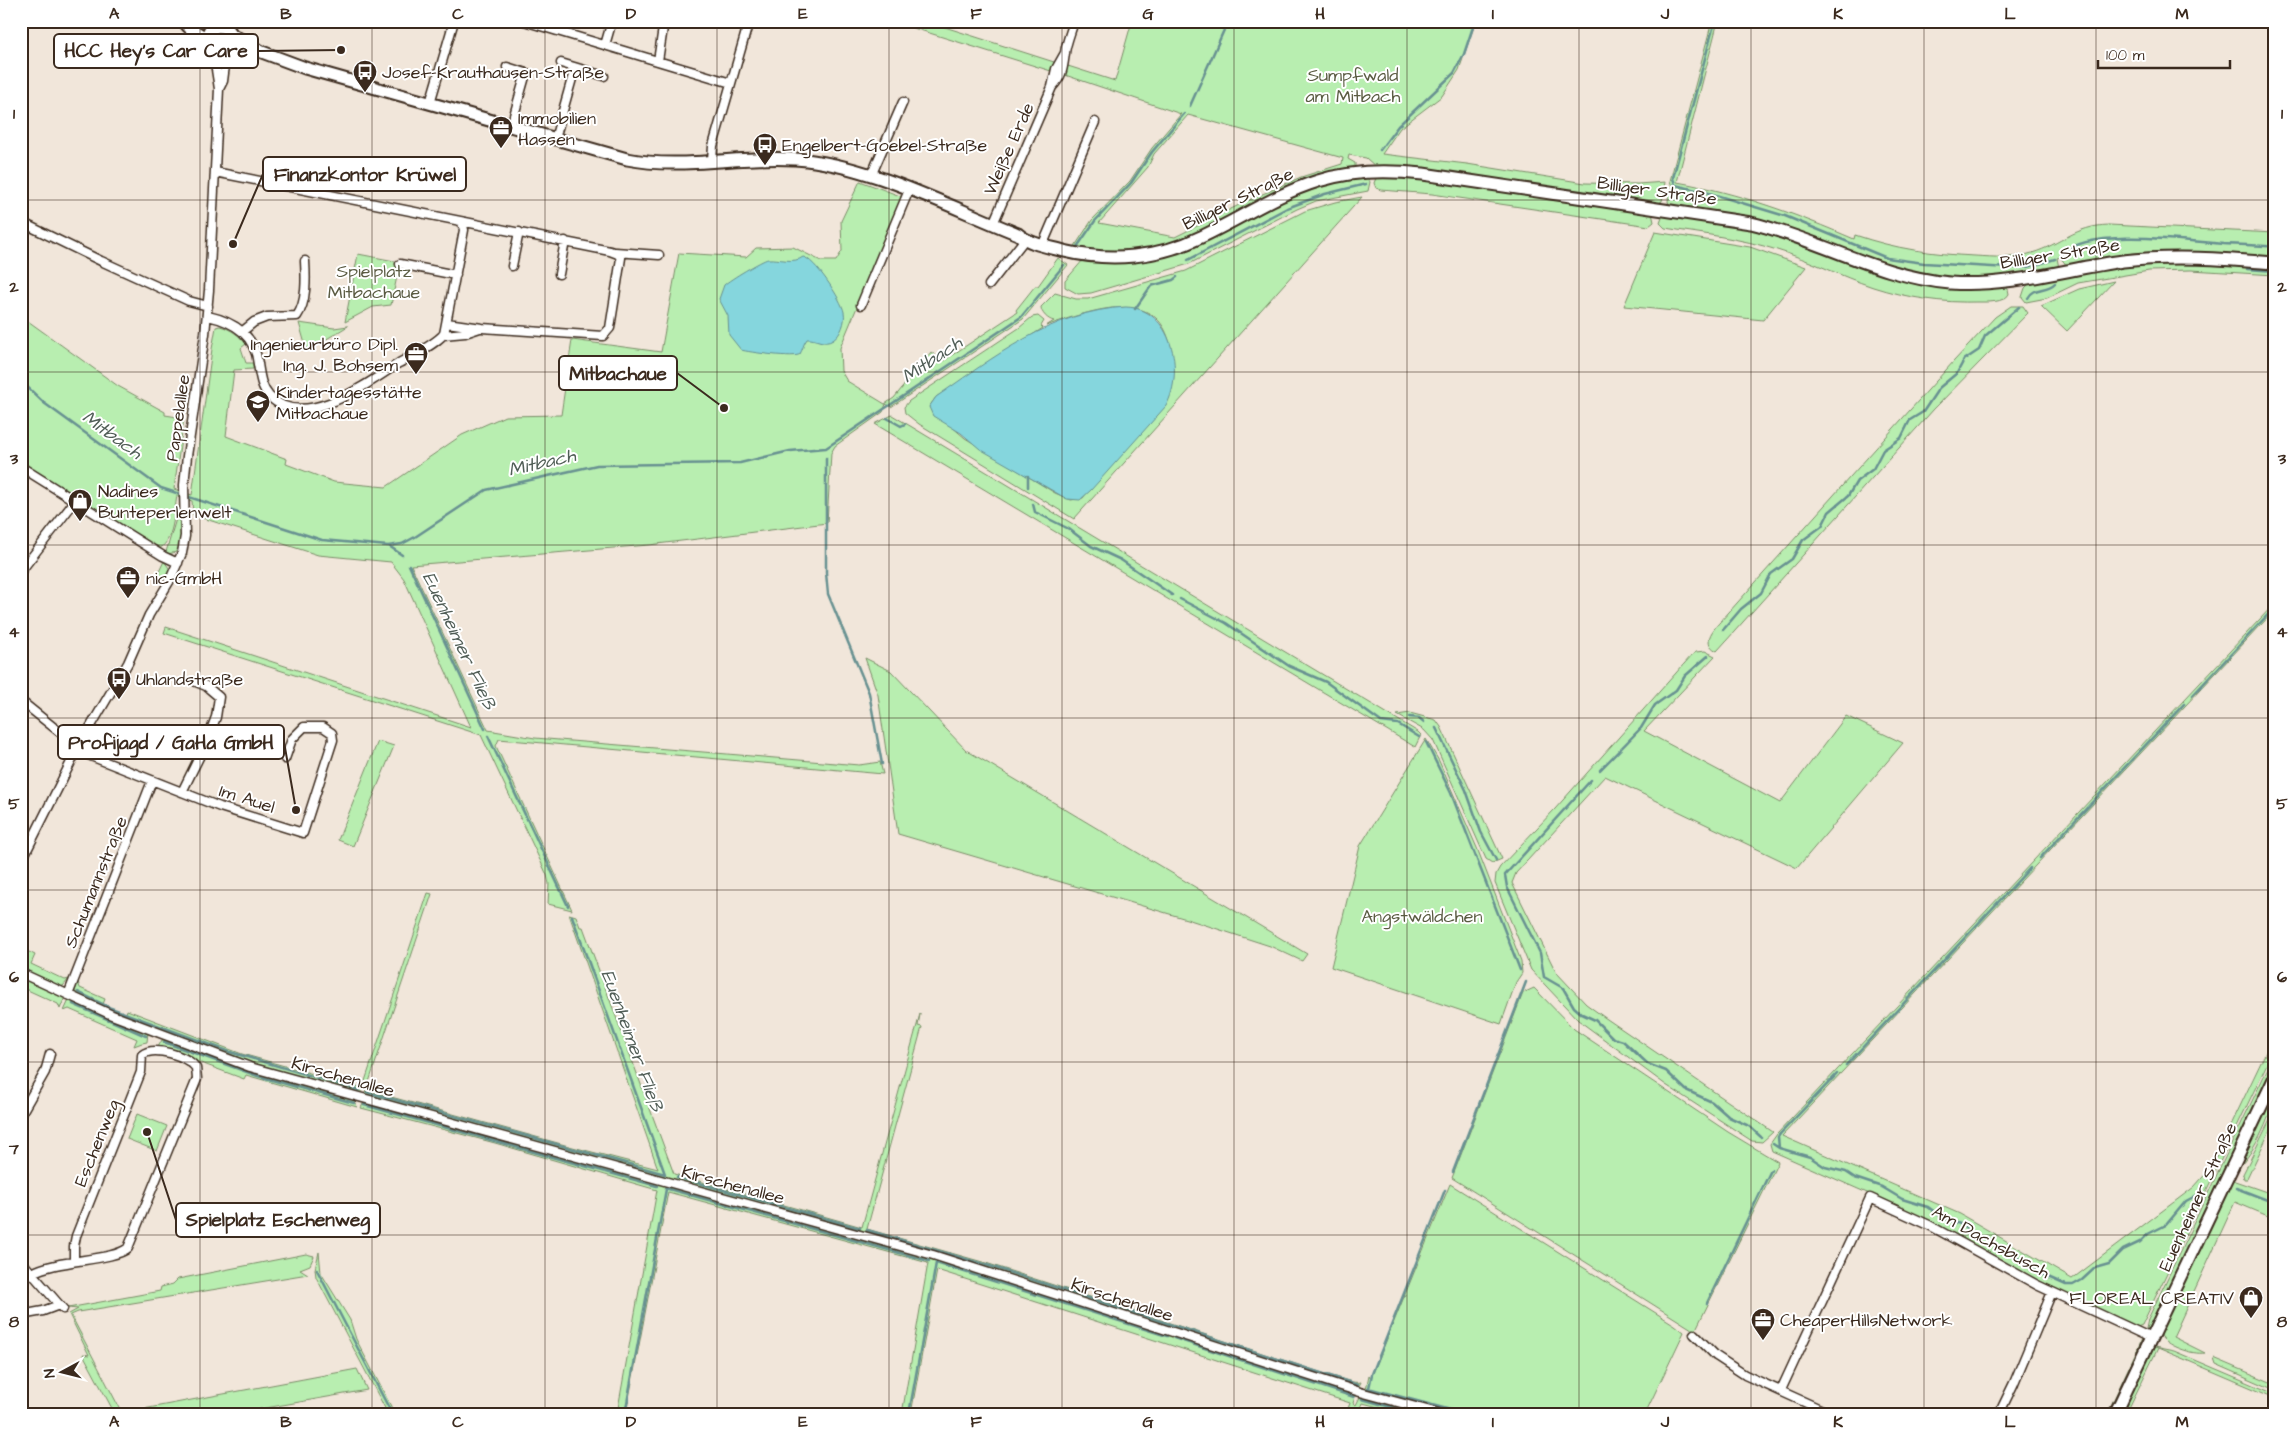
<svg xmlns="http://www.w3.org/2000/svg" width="2296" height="1435" viewBox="0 0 2296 1435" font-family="'Architects Daughter',sans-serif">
  <rect width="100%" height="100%" fill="#f1e6da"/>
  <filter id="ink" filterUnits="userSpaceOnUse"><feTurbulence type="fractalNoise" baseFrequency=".02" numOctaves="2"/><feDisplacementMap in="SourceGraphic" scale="10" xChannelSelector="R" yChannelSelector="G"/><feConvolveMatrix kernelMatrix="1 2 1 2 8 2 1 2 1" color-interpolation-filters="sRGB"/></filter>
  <g filter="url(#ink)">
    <path fill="#b8eeb0" stroke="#7a8c67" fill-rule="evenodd" d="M891,21H926L1054,62L1051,71Z
      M1132,21H1476L1459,70L1442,96L1400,128L1382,154L1467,164L1585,183L1638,184L1665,182L1662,201L1657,204L1376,167L1366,158L1349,155L1348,159L1355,163V167C1319,182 1283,198 1246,213C1194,236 1133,266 1075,246L1092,220L1130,181L1152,148L1181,114L1065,75L1068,66L1115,81ZM1188,115L1343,158L1342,164L1301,177L1249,200L1175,237L1099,223L1148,167L1154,154Z
      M1712,21H1718L1677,182C1739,193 1796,214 1854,239L1855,235C1896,249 1932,254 1975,256C1994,257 2014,259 2032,253C2062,244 2074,226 2109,225L2275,233V258L2067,266L2060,257L2057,258L2059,268C2014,277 1973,280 1927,275L1671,206L1668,202L1669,190L1673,189L1670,181Z
      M1367,176L1370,182L1368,191L1316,201L1297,209L1189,264L1091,293L1078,294L1065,287V281L1083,260L1137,261L1296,194L1335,181Z
      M1380,176L1426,179L1652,213L1654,222L1649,226L1432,194L1381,190L1376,188L1374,183L1376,178Z
      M860,181L903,197L840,348L841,371L847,381L885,404L894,398L931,352L943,361L1017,312L1016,310L1035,286H1038L1058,258L1068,265L1023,319L891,407L886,404L883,412L835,446L831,453L827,523L649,545L411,565L488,730L535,738L859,765L880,762L883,774L499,739L496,746L572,910L548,904L549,884L547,875L481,735L164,633L166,627L471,727L404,579L391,562L318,555L193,515L192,501L177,496C174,511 174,543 158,549L21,462V316L118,386L165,412V415L184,418L174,489L192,495L212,349L216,327L220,326C231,329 240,336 246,344L241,348L246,363H253V369L234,370L226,436L287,459L286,464L334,482L386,487L462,435L505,416L561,415L572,340L661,352L679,253L746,257L756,248L793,247L821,261H836L842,251L841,221Z
      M1362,197L1074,519L919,424L905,413L904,407L909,401L1019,328L1032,317L1038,316L1044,321L1041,326L1043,328L936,397L929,407L965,438L1055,493L1071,500L1083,498L1172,380C1178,284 1110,303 1046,326L1054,321C1048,320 1041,313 1041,307L1055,293L1076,299H1088L1186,271L1305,211L1335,202Z
      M1663,215L1758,229L1811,247L1874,271L1980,288L2004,287L2008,289L2009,294C2004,303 1988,302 1978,302C1942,303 1907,298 1873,287C1840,276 1810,260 1777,250C1740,238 1702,234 1665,228L1660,223Z
      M1655,232L1750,247L1806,267L1763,320L1624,306Z
      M358,254L400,262L391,305L373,307L345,322Z
      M2181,262L2275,267V275L2191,270L2149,271L2078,283L2047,298L2026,302L2022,297L2025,288L2029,284L2128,265Z
      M2114,281L2067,331L2041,306L2079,289Z
      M2011,306H2023L2028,313L1934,409L1717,651C1697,641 1720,623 1729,612L1954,361L1995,317Z
      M299,323L334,328L348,326L307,351Z
      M892,415L1418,732L1421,735L1415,747L875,424Z
      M179,509C183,518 182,542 176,552L168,554L166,552Z
      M164,561L169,568L167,577L157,576Z
      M2275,603V610L1782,1136L1960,1214L2072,1279L2194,1187L2210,1169L2275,1033V1047L2142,1325L2135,1328L2043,1285L1926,1219L1772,1151L1770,1144L1777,1134Z
      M1705,651L1715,656L1644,731L1780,803L1846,716L1903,743L1797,868L1605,776L1516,873L1512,883L1556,972L1586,1004L1604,1017L1773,1132L1762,1142L1752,1141L1666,1085L1578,1020L1531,970L1495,883L1496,874L1500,867L1555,809L1692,655L1696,652Z
      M865,658L891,671L966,750L1307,954L1302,961L1270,946L1190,920L898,834L878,695Z
      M1410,713L1436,720L1441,727L1502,859L1492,863L1486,859L1433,740L1424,730L1397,715Z
      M1426,739L1439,761L1477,848L1521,961L1522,973L1516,982L1501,1024L1331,967L1360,846Z
      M378,741L394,746L353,846L338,840Z
      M428,893L432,894L367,1088L363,1087Z
      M569,914L576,916L580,927H583L674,1174L862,1227L920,1014L918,1026L922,1027L867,1229L986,1263L1332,1376C1341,1378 1353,1384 1361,1382L1359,1386L1355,1388L1122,1312L364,1096L366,1090L565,1145L658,1169Z
      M21,948L35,955L31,964L65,980L69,979L63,986L60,987L21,970Z
      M25,978L65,997L60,1009L58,1004L21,987V983Z
      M78,982L80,988L105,999L102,1007L74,994Z
      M1534,988L1574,1029L1728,1132L1778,1162L1695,1331L1452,1178L1523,993Z
      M70,998L148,1032L147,1042L142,1043L134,1046L137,1039L69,1009L64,1011Z
      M127,1010L242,1054L363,1088L359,1095L246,1062L125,1017Z
      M162,1040H168L262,1074L354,1099L357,1107L246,1075L244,1079L158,1047Z
      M2275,1053V1064L2151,1326L2146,1329L2148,1319Z
      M2275,1088C2275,1110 2254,1154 2237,1169Z
      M368,1103L930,1257L1356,1394L1353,1403L1356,1405L1360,1397L1363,1396L1428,1414H1404L1363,1403L1358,1414H1346L1350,1403L937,1270L911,1414H902L928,1263L668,1192L626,1414H617L657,1190L495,1143L361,1108L363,1104Z
      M2275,1110V1120L2247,1179H2244L2243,1174Z
      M137,1114L167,1126L157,1151L127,1139Z
      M2235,1181L2275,1195V1219L2235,1202L2173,1337L2205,1353C2192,1355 2165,1346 2159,1334L2160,1329L2231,1182Z
      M1450,1184L1675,1325L1684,1332L1645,1414H1452L1366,1389L1369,1375L1371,1378Z
      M319,1252L321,1273L350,1320L356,1339L395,1414H388L316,1277L315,1269Z
      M306,1254L314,1256L310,1265L300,1269L308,1274L78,1312L71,1315L122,1413L357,1369L367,1390L232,1414H115L83,1354L89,1355L69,1314L78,1309L68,1308L160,1291L161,1287L173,1284L178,1279Z
      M2142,1339L2143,1343L2110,1414H2107Z
      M2154,1347L2174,1351L2275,1394V1398L2158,1348L2126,1414H2120Z
      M2214,1358L2275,1384V1390L2216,1364Z"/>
    <path fill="#85d6dd" stroke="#679191" d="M803,257C814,258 842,300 844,312C846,321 841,335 833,340C824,346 816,338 807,339C803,344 803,349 800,354C797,359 748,352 741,350L729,335L728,316L719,299L724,285C729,280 762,260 768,259C779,258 794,264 803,257Z
      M1126,307C1172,308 1185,371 1166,406L1091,490L1080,500L1067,499L980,449L961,433L933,416L929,407L936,397C994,357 1052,311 1126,307Z"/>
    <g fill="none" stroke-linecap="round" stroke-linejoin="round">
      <path stroke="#679191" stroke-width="2.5" d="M1715,21L1673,178L1675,185L1709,193L1785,216L1887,258L1924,263L2009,268L2028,267L2055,259
        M1190,106L1228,21
        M1380,150L1398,126L1454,73L1464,54L1475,21
        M1077,247L1095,221L1131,183L1152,152L1184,114
        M2062,254C2088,227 2188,241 2224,244C2241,245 2258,245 2275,247
        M1188,260L1287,208L1325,194L1366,184
        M2247,269L2275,271
        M2028,298C2034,286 2047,292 2055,283
        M1135,309L1151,286L1173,280L1177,277
        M21,381L44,403L161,488L322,540L388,546L402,544L415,537L486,490L597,465L740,463L790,451L826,448L1021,317L1064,265
        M887,418L901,426L905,424
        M826,458V573L828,594L869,693L882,764
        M1028,476V487
        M1033,504L1035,512L1069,529L1091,546L1121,560L1172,595
        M389,546L402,555
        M409,565L485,729
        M1180,599L1226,623L1289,666L1326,682L1381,722L1398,724L1419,737
        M1723,630L1741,609L1761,593L1771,574L1792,559L1803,540L1822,526L1829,512L1848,496L1857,481L1873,469L1883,450L1901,438L1910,420L1923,412L1939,388L1957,373L1964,360L1979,350L1985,336L2019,307
        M2193,695L2275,607
        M1409,717L1419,718L1424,722
        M1436,728L1466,790L1481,832L1496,860
        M488,736L568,906
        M1426,742L1451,793L1520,970
        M1600,770L1641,728L1655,705L1676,690L1685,676L1708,656
        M1591,780L1505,875L1507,887L1540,953L1544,977L1563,988L1574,1007L1582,1014L1595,1020L1613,1038L1623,1041L1648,1064L1666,1071L1686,1090L1712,1102L1729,1117L1749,1126L1761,1137
        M2040,858L2184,704
        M78,992L111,1008L230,1052L359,1090
        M73,1004L146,1036
        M164,1042L258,1076L354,1103
        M1846,1065L2030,868
        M367,1092L665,1174L572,916
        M364,1105L657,1186
        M1773,1144L1779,1148L1810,1157L1825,1167L1846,1172L1855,1178L1882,1187L1902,1199L1928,1207L1943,1218L1960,1224L1973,1234L1990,1240L2005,1253L2022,1260L2039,1273L2066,1285H2073L2082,1280L2095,1268L2109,1264L2123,1250L2140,1242L2148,1234L2166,1225L2186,1201L2201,1193
        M1779,1148L1778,1137L1780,1134L1837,1074
        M1453,1172L1526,982
        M677,1177L860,1228
        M665,1188L929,1261
        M2236,1188L2275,1203
        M867,1230L990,1266L1358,1385
        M317,1270L392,1414
        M1707,1303L1771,1170
        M1174,1338L1354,1397
        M1368,1388L1466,1414
        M1369,1388L1372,1374L1445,1190
        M1362,1399L1416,1414
        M625,1414L666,1189
        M909,1414L936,1263L1167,1336"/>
      <defs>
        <path id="street" d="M524,21L731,83
          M558,31L560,21
          M605,45L612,21
          M658,61L664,21
          M561,63L604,76
          M507,67L526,73L511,126
          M1052,87L1056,69L1065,53
          M219,89L223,81L227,50
          M430,103L454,21
          M555,139L575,68
          M712,160L713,146L749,21
          M215,172L610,251L618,254L621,258L610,328L603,336L482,328L447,323
          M871,176L903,102
          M21,222L101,261L189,301L208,306
          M993,224L1052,87C1063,76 1063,67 1065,53C1066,43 1071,32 1074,21
          M1043,244L1095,122
          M615,252L659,255
          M400,264L456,275
          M512,266L519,232
          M559,274L565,241
          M989,285L1025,239
          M861,305L909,190
          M208,316C235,322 255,335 258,364C260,376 261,387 269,396C304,432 368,383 399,363C413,355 433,346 444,334L464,230L462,222
          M243,331L254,322L267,317L297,316C307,302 306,278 305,261
          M443,335L465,333L480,328
          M21,467L163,556L178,563
          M21,571L75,501
          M21,701L88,755L220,807L303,833L333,740L332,733L323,727H304L292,739L285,759
          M182,792L207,741L216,717L219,697L206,686L196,682
          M21,862L78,748L128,663L149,615L169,582L182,553L185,536L184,485L187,456L205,334L209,290L219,89L213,50
          M21,973L112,1015L250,1067L933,1255L1360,1392L1442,1414
          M68,995L152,781
          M21,1114L45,1072L50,1054
          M21,1261L63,1309
          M32,1273C57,1259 113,1261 128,1248L197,1079L196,1068C188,1056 154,1045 142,1055L141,1072L76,1236L74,1246V1260
          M21,1315L43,1311L59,1305
          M1694,1334L1716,1356L1745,1375L1831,1414
          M1781,1390L1870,1198L1929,1225L2037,1285L2151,1338
          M1999,1414L2014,1383L2052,1292"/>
        <path id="secondary" d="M185,22C189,31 198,31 204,38C209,43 209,48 215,51L227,50C234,44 234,36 228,29L218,26L209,31L207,40
          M231,34L262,52L305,68L627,159C682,170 739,155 795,159C869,164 949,207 1018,234C1029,244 1050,247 1064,251C1110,262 1159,258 1201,237C1240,219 1276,194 1318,181C1352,170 1388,170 1423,174L1751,223C1819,239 1879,277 1950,283C2010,287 2065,269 2123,261C2174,255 2224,259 2275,263
          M2115,1414L2275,1077"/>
      </defs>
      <use href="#street" stroke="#3b2a1e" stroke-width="11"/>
      <use href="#secondary" stroke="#3b2a1e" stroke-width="15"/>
      <use href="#street" stroke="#fff" stroke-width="8"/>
      <use href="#secondary" stroke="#fff" stroke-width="11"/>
    </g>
  </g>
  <path fill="none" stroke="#3b2a1e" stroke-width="1" stroke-opacity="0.55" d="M200,21V1414M372,21V1414M545,21V1414M717,21V1414M889,21V1414M1062,21V1414M1234,21V1414M1407,21V1414M1579,21V1414M1751,21V1414M1924,21V1414M2096,21V1414M21,200H2275M21,372H2275M21,545H2275M21,718H2275M21,890H2275M21,1062H2275M21,1235H2275"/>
  <defs>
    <symbol id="bus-pin" viewBox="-11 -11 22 30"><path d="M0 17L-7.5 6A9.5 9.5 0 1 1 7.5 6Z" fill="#3b2a1e" stroke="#fff"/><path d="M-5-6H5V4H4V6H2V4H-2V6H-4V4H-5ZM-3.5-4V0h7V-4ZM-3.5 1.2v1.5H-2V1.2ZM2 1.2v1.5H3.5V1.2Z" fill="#fff"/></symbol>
    <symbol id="office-pin" viewBox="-11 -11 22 30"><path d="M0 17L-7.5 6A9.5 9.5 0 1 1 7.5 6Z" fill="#3b2a1e" stroke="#fff"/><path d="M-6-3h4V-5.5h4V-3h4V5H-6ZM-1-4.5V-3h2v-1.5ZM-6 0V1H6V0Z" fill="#fff"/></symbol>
    <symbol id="school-pin" viewBox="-11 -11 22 30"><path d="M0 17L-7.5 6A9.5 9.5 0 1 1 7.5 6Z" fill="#3b2a1e" stroke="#fff"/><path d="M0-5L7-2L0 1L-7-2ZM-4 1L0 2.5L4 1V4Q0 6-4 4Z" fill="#fff"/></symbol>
    <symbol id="shop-pin" viewBox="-11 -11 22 30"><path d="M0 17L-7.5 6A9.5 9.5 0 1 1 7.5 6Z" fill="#3b2a1e" stroke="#fff"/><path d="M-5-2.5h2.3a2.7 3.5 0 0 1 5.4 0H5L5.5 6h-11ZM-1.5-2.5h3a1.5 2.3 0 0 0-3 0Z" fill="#fff"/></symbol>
  </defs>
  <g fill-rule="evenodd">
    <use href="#bus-pin" x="351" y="58" width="28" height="38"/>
    <use href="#office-pin" x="487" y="114" width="28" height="38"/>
    <use href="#bus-pin" x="751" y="131" width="28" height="38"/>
    <use href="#office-pin" x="402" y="340" width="28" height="38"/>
    <use href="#school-pin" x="244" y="388" width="28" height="38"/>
    <use href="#shop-pin" x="66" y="487" width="28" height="38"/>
    <use href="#office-pin" x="114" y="564" width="28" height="38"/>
    <use href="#bus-pin" x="105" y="665" width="28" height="38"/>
    <use href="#shop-pin" x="2237" y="1284" width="28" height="38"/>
    <use href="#office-pin" x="1749" y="1306" width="28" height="38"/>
  </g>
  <g text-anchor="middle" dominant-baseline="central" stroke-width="4" stroke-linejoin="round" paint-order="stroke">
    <g font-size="18" fill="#3b2a1e" stroke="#fff" text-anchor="start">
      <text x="382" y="72">Josef-Krauthausen-Straße</text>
      <text x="518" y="118">Immobilien<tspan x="518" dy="21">Hassen</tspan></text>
      <text x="782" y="145">Engelbert-Goebel-Straße</text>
      <text x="398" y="344" text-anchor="end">Ingenieurbüro Dipl.<tspan x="398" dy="21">Ing. J. Bohsem</tspan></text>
      <text x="276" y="392">Kindertagesstätte<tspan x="276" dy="21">Mitbachaue</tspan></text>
      <text x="98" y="491">Nadines<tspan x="98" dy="21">Bunteperlenwelt</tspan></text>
      <text x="146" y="578">nic-GmbH</text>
      <text x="136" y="679">Uhlandstraße</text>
      <text x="2234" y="1298" text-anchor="end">FLOREAL CREATIV</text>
      <text x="1780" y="1320">CheaperHillsNetwork</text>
    </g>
    <g font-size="18" fill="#5a5b42" stroke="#fff">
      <text x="1353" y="75">Sumpfwald<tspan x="1353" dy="21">am Mitbach</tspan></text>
      <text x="374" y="271">Spielplatz<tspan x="374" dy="21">Mitbachaue</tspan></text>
      <text x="1422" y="916">Angstwäldchen</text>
    </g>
    <g font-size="18" fill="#3b2a1e" stroke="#fff">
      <text transform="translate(1009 149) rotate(-66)">Weiße Erde</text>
      <text transform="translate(1657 191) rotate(8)">Billiger Straße</text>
      <text transform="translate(1238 199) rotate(-26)">Billiger Straße</text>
      <text transform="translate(2060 254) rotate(-9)">Billiger Straße</text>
      <text transform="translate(178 418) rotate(-82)">Pappelallee</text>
      <text transform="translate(247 799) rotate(18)">Im Auel</text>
      <text transform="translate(96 882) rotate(-68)">Schumannstraße</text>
      <text transform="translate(343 1077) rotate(16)">Kirschenallee</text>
      <text transform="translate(97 1143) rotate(-68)">Eschenweg</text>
      <text transform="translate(733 1185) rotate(15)">Kirschenallee</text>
      <text transform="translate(2198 1197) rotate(-65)">Euenheimer Straße</text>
      <text transform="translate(1991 1242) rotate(29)">Am Dachsbusch</text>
      <text transform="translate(1122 1300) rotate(18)">Kirschenallee</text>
    </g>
    <g font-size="19" font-style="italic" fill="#515e57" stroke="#fff">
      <text transform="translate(932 360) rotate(-34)">Mitbach</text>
      <text transform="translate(112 435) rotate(36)">Mitbach</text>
      <text transform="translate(542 463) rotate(-13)">Mitbach</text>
      <text transform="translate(459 641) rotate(65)">Euenheimer Fließ</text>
      <text transform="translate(632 1041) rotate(70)">Euenheimer Fließ</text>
    </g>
  </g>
  <path fill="none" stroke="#3b2a1e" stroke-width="2" d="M341 50L258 51M233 244L263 174M724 408L677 373M296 810L284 742M147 1132L176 1220"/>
  <g fill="#3b2a1e" stroke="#fff" stroke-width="2">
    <circle cx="341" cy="50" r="5"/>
    <circle cx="233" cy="244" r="5"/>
    <circle cx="724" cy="408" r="5"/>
    <circle cx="296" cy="810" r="5"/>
    <circle cx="147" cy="1132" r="5"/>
  </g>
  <g fill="#fff" stroke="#3b2a1e" stroke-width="2">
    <rect x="54" y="34" width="204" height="34" rx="5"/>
    <rect x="263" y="157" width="203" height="34" rx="5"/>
    <rect x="559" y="356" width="118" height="34" rx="5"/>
    <rect x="58" y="725" width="226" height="34" rx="5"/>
    <rect x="176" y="1203" width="204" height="34" rx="5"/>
  </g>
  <g font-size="19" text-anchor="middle" font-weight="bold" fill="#3b2a1e">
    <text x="156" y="57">HCC Hey’s Car Care</text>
    <text x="365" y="181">Finanzkontor Krüwel</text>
    <text x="618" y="380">Mitbachaue</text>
    <text x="171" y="749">Profijagd / GaHa GmbH</text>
    <text x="278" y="1226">Spielplatz Eschenweg</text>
  </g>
  <rect width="2296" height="1435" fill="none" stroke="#fff" stroke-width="55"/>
  <g transform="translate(62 1372) rotate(263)" stroke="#ffffff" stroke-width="4" paint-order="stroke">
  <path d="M0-4L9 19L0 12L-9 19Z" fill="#3b2a1e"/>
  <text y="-8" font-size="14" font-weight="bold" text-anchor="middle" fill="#3b2a1e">N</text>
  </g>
  <path d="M2098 60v8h132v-8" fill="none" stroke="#3b2a1e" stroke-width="2.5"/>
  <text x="2106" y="60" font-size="15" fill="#3b2a1e" stroke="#ffffff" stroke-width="4" paint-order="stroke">100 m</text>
  <rect x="28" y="28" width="2240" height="1380" fill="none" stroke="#3b2a1e" stroke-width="2"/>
  <g font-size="16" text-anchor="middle" font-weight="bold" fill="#3b2a1e">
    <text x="114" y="19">A</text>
    <text x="286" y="19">B</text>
    <text x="458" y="19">C</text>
    <text x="631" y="19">D</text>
    <text x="803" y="19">E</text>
    <text x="976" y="19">F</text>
    <text x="1148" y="19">G</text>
    <text x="1320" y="19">H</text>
    <text x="1493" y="19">I</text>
    <text x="1665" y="19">J</text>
    <text x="1838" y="19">K</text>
    <text x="2010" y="19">L</text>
    <text x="2182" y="19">M</text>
    <text x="14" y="119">1</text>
    <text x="2282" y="119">1</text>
    <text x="14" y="292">2</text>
    <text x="2282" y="292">2</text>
    <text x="14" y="464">3</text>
    <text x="2282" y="464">3</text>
    <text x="14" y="637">4</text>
    <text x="2282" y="637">4</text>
    <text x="14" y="809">5</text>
    <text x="2282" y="809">5</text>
    <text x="14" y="982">6</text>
    <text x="2282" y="982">6</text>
    <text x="14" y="1154">7</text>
    <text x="2282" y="1154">7</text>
    <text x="14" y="1327">8</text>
    <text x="2282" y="1327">8</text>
    <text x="114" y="1427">A</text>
    <text x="286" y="1427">B</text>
    <text x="458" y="1427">C</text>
    <text x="631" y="1427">D</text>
    <text x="803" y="1427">E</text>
    <text x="976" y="1427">F</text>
    <text x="1148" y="1427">G</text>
    <text x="1320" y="1427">H</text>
    <text x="1493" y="1427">I</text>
    <text x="1665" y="1427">J</text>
    <text x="1838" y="1427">K</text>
    <text x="2010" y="1427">L</text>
    <text x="2182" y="1427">M</text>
  </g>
</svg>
